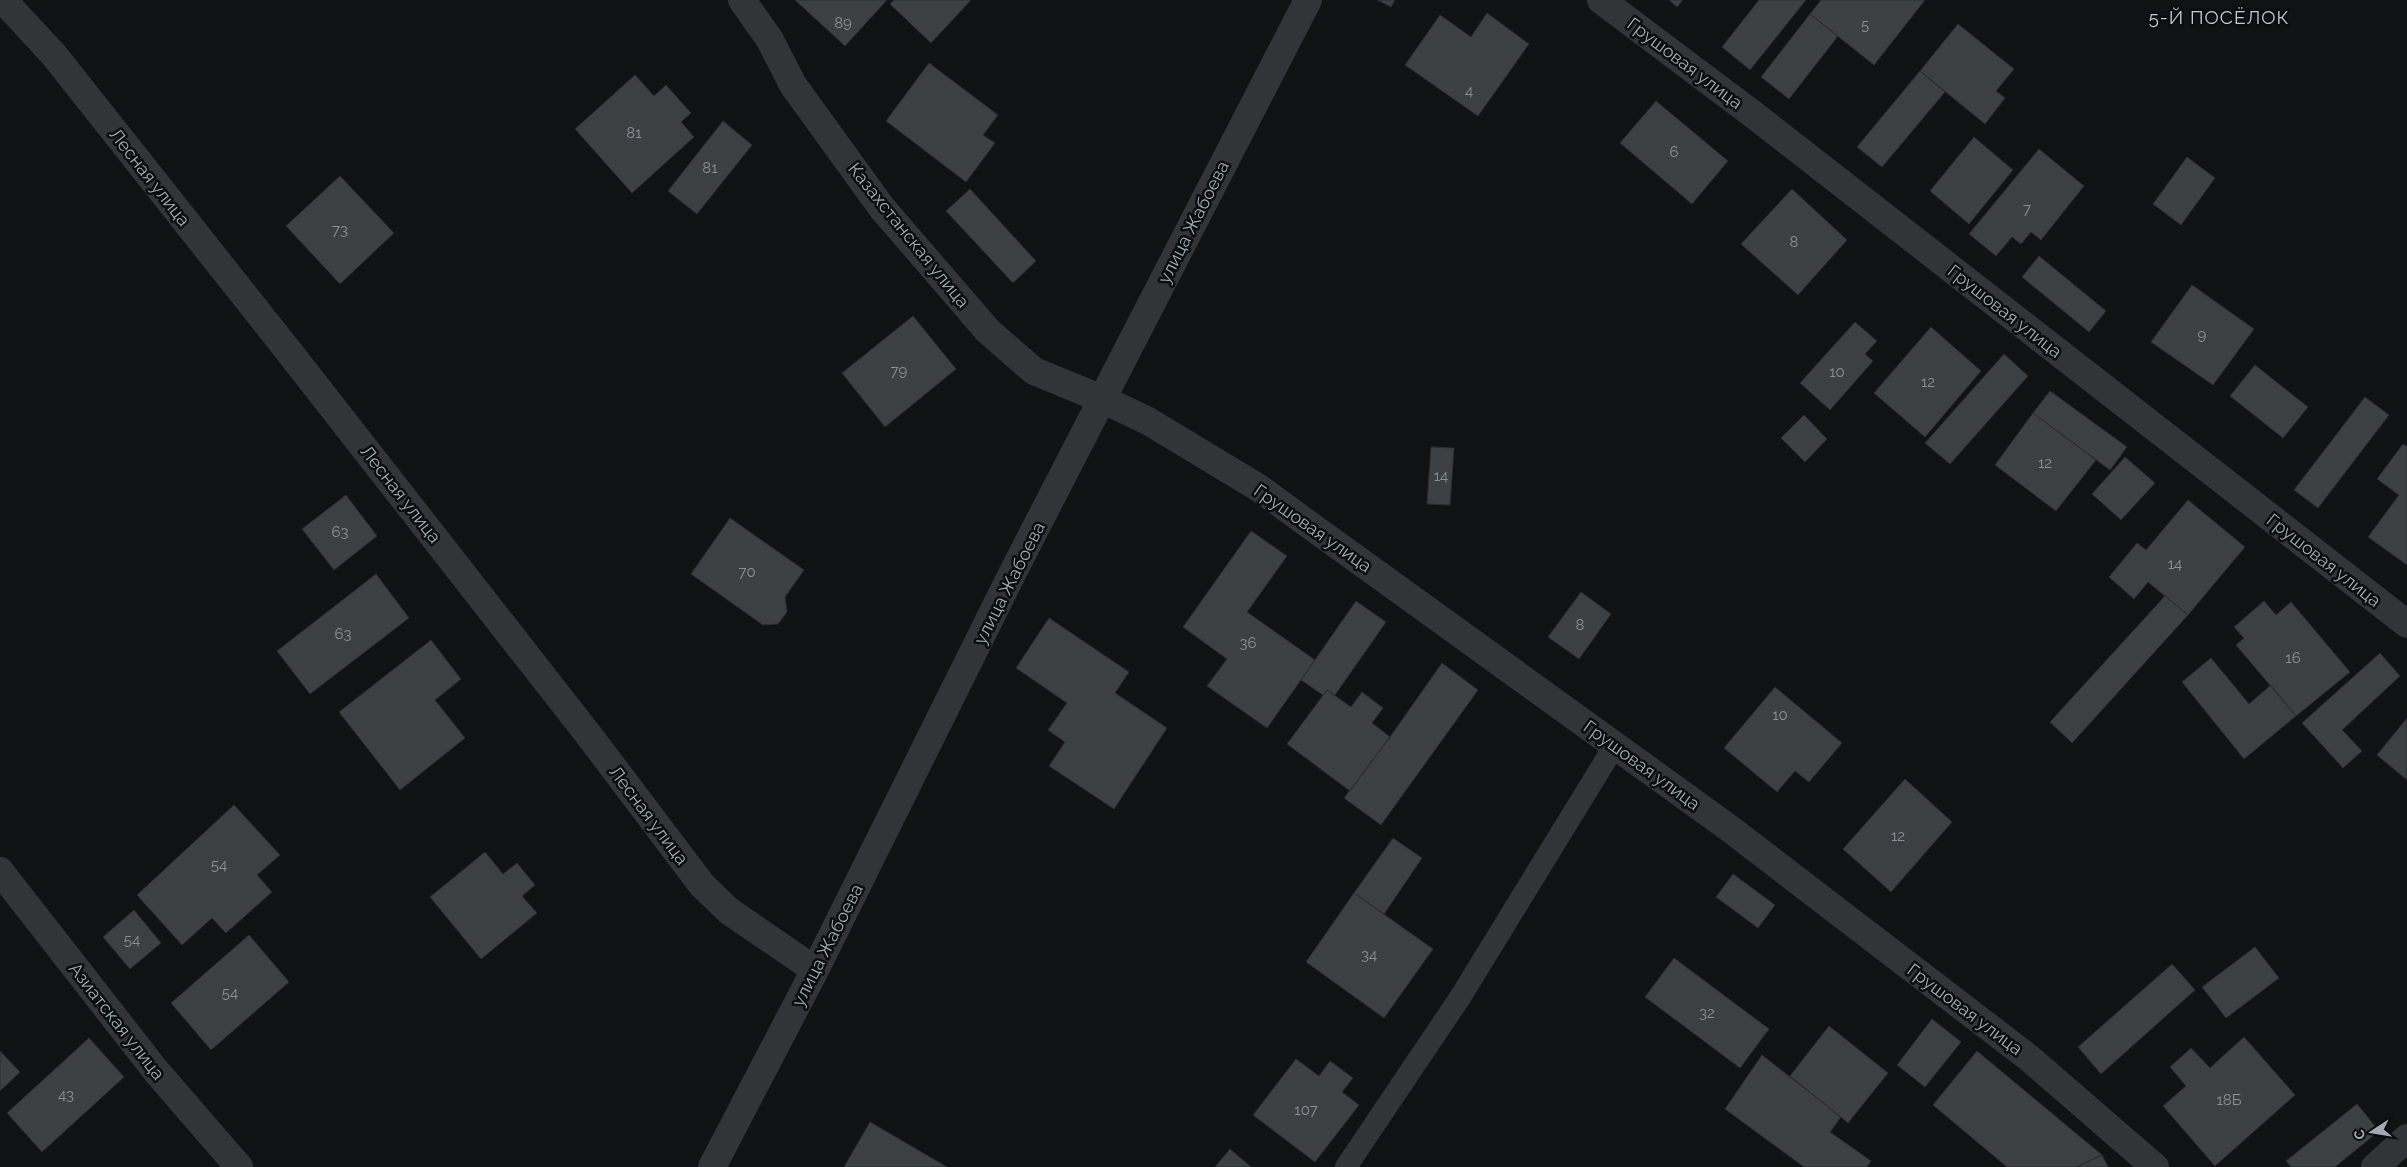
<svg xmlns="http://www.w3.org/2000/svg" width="2407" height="1167" viewBox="0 0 2407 1167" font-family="Raleway,sans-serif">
  <rect width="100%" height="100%" fill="#111213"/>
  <path fill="#3d4043" stroke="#2b2c2f" d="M795,0H887L845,46Z
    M894,0H971L931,43L890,4Z
    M1377,0H1395L1391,7Z
    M1669,0H1683L1677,7Z
    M1759,0H1806L1750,70L1722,47Z
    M1821,0H1925L1874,65L1810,14Z
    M1487,13L1529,44L1478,116L1405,65L1440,15L1471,37Z
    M1810,14L1838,36L1789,99L1761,77Z
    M1958,24L2014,69L1996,91L2005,98L1985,124L1920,71Z
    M929,63L998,115L983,135L995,143L966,182L886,121Z
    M1920,71L1945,92L1882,167L1857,147Z
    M635,75L654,96L666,85L691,113L681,122L694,137L632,193L575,129Z
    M1656,101L1728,161L1692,204L1620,143Z
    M723,121L752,145L697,214L668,191Z
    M1974,137L2013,170L1969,224L1930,191Z
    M2039,149L2084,186L2041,240L2031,232L2021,244L2012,237L1996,256L1969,234Z
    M2187,157L2215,178L2181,225L2153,204Z
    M340,176L394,233L340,284L286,226Z
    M970,189L1036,261L1013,283L946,211Z
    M1792,189L1847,240L1798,295L1741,244Z
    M2039,256L2106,311L2089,332L2022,277Z
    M2192,285L2254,329L2213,385L2151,342Z
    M913,316L956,369L885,427L842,373Z
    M1855,322L1877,341L1865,354L1873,361L1830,410L1800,383Z
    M1931,327L1981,371L1925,437L1874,393Z
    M2004,354L2028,376L1950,464L1925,443Z
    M2255,365L2308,407L2283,438L2230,396Z
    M2050,391L2127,447L2110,470L2033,413Z
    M2365,397L2389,415L2318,508L2294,490Z
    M2033,413L2096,460L2056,511L1995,465Z
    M1804,415L1827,439L1805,462L1781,438Z
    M2403,444L2407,446V565L2368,537L2399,495L2377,479Z
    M1431,447L1454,448L1450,505L1427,504Z
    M2125,457L2155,483L2121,520L2092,494Z
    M346,495L377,536L334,570L302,529Z
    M2188,500L2245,547L2188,615L2148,582L2134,599L2109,577L2137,543L2146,550Z
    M730,518L804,570L785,597L787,612L778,624L763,625L691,574Z
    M1251,531L1287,556L1247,612L1315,660L1267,728L1207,686L1227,659L1183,627Z
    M376,574L409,618L310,694L277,651Z
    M1581,592L1611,614L1579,659L1548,637Z
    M2165,596L2188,615L2072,743L2050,722Z
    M1356,601L1386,622L1335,695L1327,690L1323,695L1301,680Z
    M2264,601L2276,615L2291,602L2350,672L2296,716L2236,645L2244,638L2234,627Z
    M1049,618L1129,672L1115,693L1167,728L1114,809L1049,766L1065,742L1048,730L1067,703L1016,668Z
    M431,640L461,679L435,700L465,738L400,790L339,712Z
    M2380,653L2400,676L2342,730L2362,751L2343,768L2302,723Z
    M2211,658L2249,704L2271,685L2296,716L2244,759L2182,682Z
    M1442,663L1478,690L1381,825L1344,798L1390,737Z
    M1775,687L1842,743L1809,782L1795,771L1777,792L1724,748Z
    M1327,690L1351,707L1362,692L1383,708L1372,723L1390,737L1350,791L1287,744Z
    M2407,718V780L2377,755Z
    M1905,779L1952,822L1891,892L1843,849Z
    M234,805L280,855L257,875L272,892L226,933L212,918L182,945L137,895Z
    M1393,838L1422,858L1384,914L1354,893Z
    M485,852L503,874L517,863L535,885L522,896L537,913L481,959L430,897Z
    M1733,874L1775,905L1758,928L1716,897Z
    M1354,893L1433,949L1384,1018L1306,962Z
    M134,910L161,943L130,969L103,937Z
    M249,935L289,982L211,1050L171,1003Z
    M2255,947L2279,978L2226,1018L2202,987Z
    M1674,958L1769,1029L1740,1068L1645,997Z
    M2172,964L2195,990L2101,1074L2078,1047Z
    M1932,1019L1961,1042L1925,1087L1897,1065Z
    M1829,1026L1888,1073L1848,1123L1790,1076Z
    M2244,1037L2295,1095L2215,1166L2163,1106L2186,1086L2170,1067L2191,1048L2210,1068Z
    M89,1038L124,1077L42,1152L7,1113Z
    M0,1051L20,1072L0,1091Z
    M1977,1051L2102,1155L2076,1167H2007L1933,1105Z
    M1762,1055L1841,1117L1830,1132L1871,1161L1867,1167H1804L1725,1109Z
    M1296,1059L1319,1076L1330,1061L1353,1078L1342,1092L1359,1105L1315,1162L1253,1115Z
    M2357,1104L2379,1131L2335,1167H2291L2286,1161Z
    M870,1122L947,1167H844Z
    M1230,1149L1251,1167H1215Z
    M2102,1155L2108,1167H2076Z"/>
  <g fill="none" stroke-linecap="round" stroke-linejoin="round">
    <path stroke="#323438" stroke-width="22" d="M1346,1167L1461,996L1615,745"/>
    <path stroke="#323438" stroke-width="28" d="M3,0L54,55L290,353L591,738L702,885L729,911L815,970
      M742,0L770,40L793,85L882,208L988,331L1034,371L1102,399L1148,421L1259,488L1304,521L1729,828L2029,1058L2155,1167
      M1601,0L1754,115L2407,624
      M0,871L156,1071L239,1167
      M712,1167L815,970L1014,570L1308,0
      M2375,1167L2407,1138"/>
  </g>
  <g text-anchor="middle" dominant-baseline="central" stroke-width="5" stroke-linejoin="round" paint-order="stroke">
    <g font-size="15" fill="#889098">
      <text x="843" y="23">89</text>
      <text x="1865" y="25">5</text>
      <text x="1469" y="91">4</text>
      <text x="634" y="133">81</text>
      <text x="1674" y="152">6</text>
      <text x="710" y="168">81</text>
      <text x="2027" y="209">7</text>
      <text x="340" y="230">73</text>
      <text x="1794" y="242">8</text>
      <text x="2202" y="335">9</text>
      <text x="899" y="371">79</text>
      <text x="1837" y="372">10</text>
      <text x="1928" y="382">12</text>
      <text x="2045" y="463">12</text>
      <text x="1441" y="476">14</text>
      <text x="340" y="532">63</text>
      <text x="2175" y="564">14</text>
      <text x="747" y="572">70</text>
      <text x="1580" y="625">8</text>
      <text x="343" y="634">63</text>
      <text x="1248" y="643">36</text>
      <text x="2293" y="658">16</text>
      <text x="1780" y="715">10</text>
      <text x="1898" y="836">12</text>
      <text x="219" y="865">54</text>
      <text x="132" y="940">54</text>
      <text x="1369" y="955">34</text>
      <text x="230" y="993">54</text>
      <text x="1707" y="1013">32</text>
      <text x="66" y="1095">43</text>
      <text x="2229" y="1100">18Б</text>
      <text x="1306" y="1110">107</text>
    </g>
    <g font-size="18" fill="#a1aab5" stroke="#0c0d0e">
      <text transform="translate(1685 63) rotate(37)">Грушовая улица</text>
      <text transform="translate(150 177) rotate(52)">Лесная улица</text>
      <text transform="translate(1193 222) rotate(-63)">улица Жабоева</text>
      <text transform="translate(909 235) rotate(51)">Казахстанская улица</text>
      <text transform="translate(2005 311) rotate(38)">Грушовая улица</text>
      <text transform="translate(401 494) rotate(52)">Лесная улица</text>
      <text transform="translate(1313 528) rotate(35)">Грушовая улица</text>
      <text transform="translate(2324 560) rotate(38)">Грушовая улица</text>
      <text transform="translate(1009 583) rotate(-63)">улица Жабоева</text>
      <text transform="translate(1642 765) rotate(36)">Грушовая улица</text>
      <text transform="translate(649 815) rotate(53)">Лесная улица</text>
      <text transform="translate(827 945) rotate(-63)">улица Жабоева</text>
      <text transform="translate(1965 1009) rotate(37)">Грушовая улица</text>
      <text transform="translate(117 1021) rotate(52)">Азиатская улица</text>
    </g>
    <g font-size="19" letter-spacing="1" fill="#c3c8d1" stroke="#0c0d0e">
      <text x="2219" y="17">5-Й ПОСЁЛОК</text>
    </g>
  </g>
  <g transform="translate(2372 1132) rotate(258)" stroke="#0c0d0e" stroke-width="4" paint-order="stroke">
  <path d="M0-4L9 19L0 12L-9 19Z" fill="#a1aab5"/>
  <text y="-8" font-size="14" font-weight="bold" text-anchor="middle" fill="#a1aab5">С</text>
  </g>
</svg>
